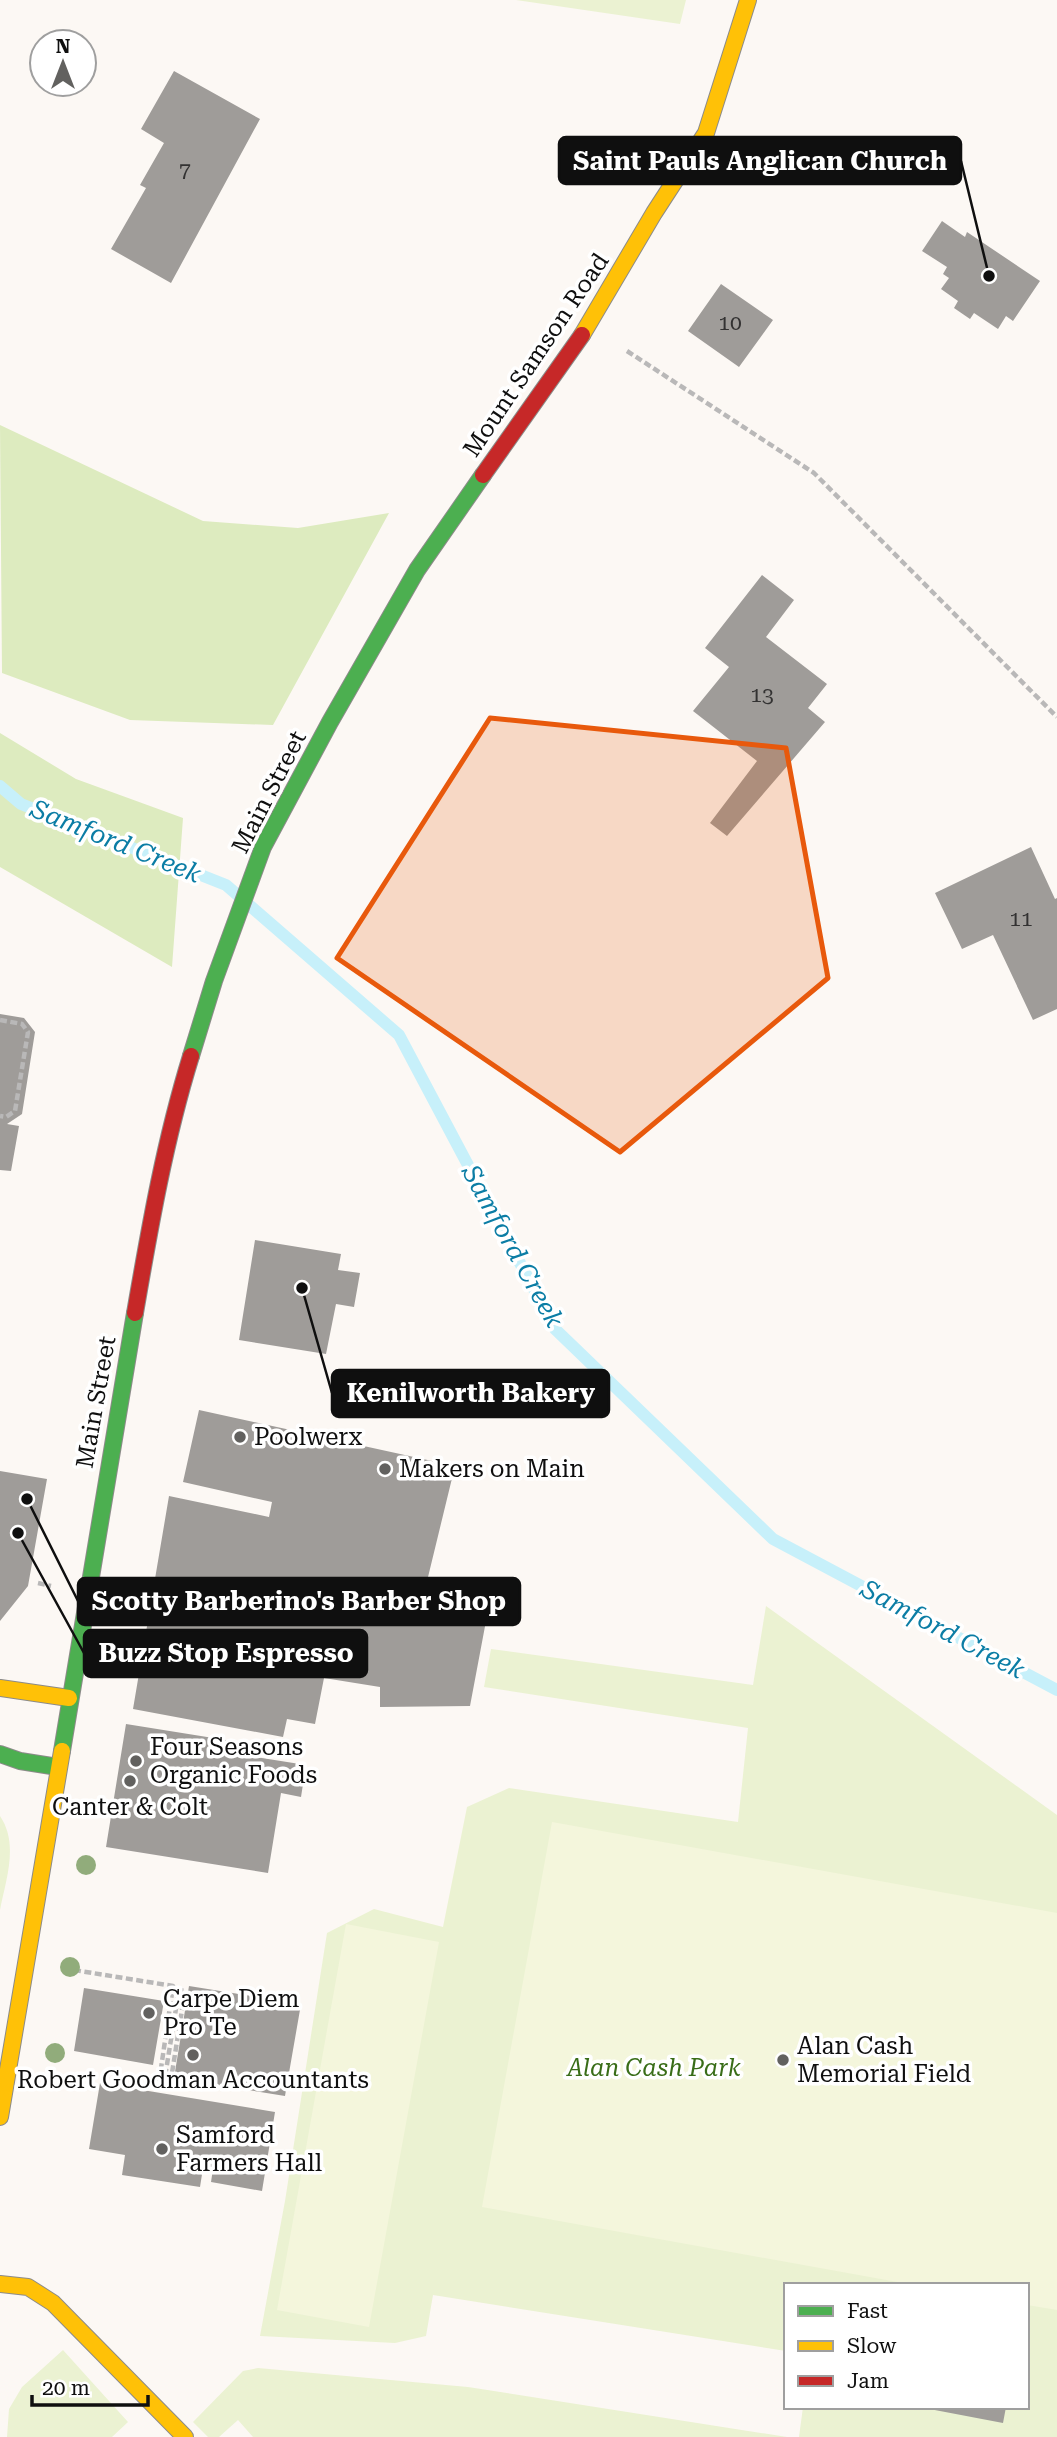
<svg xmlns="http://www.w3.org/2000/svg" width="1057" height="2437" viewBox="0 0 1057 2437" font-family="'Roboto Serif',serif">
  <rect width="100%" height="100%" fill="#fcf8f4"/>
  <path fill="#ebf2d2" d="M516,0H686L680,24Z
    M766,1606L1057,1815V2437H799L803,2407H1027V2285H786V2351L433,2295L426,2336L395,2343L260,2336L285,2201L327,1933L374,1909L443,1927L467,1807L509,1788L738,1822L748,1728L484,1687L491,1649L753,1685Z
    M0,1816C19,1844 6,1879 0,1910Z
    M63,2350L128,2422L112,2437H7L9,2409L22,2387Z
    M258,2368L468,2387L787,2437H253L238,2420L219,2437H208L193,2422L243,2371Z"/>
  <path fill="#ddebbf" d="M0,425L203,521L298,528L389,513L273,725L130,720L2,673Z
    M0,733L76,779L183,818L172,967L0,867Z"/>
  <path fill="#f4f6dc" d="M552,1822L1057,1913V2310L1027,2305V2285H914L482,2207Z
    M346,1924L439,1942L369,2327L277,2310Z"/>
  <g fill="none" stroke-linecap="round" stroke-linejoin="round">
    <path stroke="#c7f0fa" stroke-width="12" d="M0,786L21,804L226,885L399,1035L555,1329L773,1539L1057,1690"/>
  </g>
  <path fill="#9f9c99" d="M174,71L260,119L171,283L111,249L146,188L140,185L164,143L141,129Z
    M942,221L965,237L967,232L1040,281L1013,321L1006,316L998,329L974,313L970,319L954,308L958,301L941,289L949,278L943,274L947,267L922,251Z
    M721,284L773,320L739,367L688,331Z
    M762,575L794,600L766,637L827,684L808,708L825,722L727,836L710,823L757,761L693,711L729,667L705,648Z
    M1031,847L1055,899L1057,898V1009L1033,1020L993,935L962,949L935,893Z
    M0,1014L24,1018L35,1032L22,1114L7,1124L19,1126L11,1171L0,1170Z
    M255,1240L341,1254L338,1270L360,1273L354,1307L336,1304L326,1354L239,1340Z
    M199,1410L455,1466L420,1610L486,1621L470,1706L380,1707V1687L324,1678L315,1724L287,1719L283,1737L133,1709L169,1496L269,1517L272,1502L183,1482Z
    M0,1471L47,1479L28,1586L0,1621Z
    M126,1724L232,1741L231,1753L306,1765L301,1797L281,1793L268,1873L106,1847Z
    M189,1986L301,2004L285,2096L174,2078Z
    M84,1988L164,2001L153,2065L74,2051Z
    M100,2083L275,2112L262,2191L211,2182L213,2169L203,2168L200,2187L122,2175L125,2155L89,2149Z
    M919,2407H1006L1003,2423Z"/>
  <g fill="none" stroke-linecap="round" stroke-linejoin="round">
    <defs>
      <path id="fast" d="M191,1056L214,981L263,847L330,722L417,570L483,475
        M62,1751L135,1313
        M0,1754L20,1761L58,1767"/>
      <path id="slow" d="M582,335L654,213L706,133L748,0
        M0,1688L69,1698
        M0,2117L62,1751
        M0,2284L28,2287L53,2303L185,2437"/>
      <path id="jam" d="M483,475L582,335
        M135,1313C150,1226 165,1140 191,1056"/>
    </defs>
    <use href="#fast" stroke="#8c8b89" stroke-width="18"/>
    <use href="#slow" stroke="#8c8b89" stroke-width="18"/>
    <use href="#jam" stroke="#8c8b89" stroke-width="18"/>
    <path stroke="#b9b8b8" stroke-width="4.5" stroke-dasharray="7 3.5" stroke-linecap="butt" d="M627,351L814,473L1057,717
      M0,1020L22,1024L28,1032L15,1111L6,1117L0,1116
      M38,1583L51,1586
      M135,1601L150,1606
      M74,1970L173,1986L159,2082L164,2083L179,1990L185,1991L172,2073"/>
    <use href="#fast" stroke="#4caf50" stroke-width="16"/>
    <use href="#slow" stroke="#ffc107" stroke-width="16"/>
    <use href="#jam" stroke="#c62828" stroke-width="16"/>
  </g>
  <g fill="#91ac7b">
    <circle cx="86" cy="1865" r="10"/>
    <circle cx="70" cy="1967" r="10"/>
    <circle cx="55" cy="2053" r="10"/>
  </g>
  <path fill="#e8590c" fill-opacity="0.2" stroke="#e8590c" stroke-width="5" stroke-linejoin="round" d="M490,718L786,748L828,978L620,1152L337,958Z"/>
  <g fill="#62615f" stroke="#fff" stroke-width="2.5">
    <circle cx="240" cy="1437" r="7"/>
    <circle cx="385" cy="1469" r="7"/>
    <circle cx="136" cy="1761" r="7"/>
    <circle cx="130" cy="1781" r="7"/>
    <circle cx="149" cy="2013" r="7"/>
    <circle cx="193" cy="2055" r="7"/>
    <circle cx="783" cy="2060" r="7"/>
    <circle cx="162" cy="2149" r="7"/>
  </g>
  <g text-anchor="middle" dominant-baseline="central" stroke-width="7" stroke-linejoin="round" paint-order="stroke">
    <g font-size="21" fill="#333232">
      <text x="185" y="170">7</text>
      <text x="730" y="323">10</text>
      <text x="762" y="695">13</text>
      <text x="1021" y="919">11</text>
    </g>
    <g font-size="24" fill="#0f0f0f" stroke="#fff">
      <text transform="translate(536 355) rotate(-56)">Mount Samson Road</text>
      <text transform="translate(269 792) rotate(-63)">Main Street</text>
      <text transform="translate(96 1402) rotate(-80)">Main Street</text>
    </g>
    <g font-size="24" fill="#0f0f0f" stroke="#fff" text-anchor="start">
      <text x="254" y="1437">Poolwerx</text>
      <text x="399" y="1469">Makers on Main</text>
      <text x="150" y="1747">Four Seasons<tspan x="150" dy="28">Organic Foods</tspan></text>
      <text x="130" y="1807" text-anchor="middle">Canter &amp; Colt</text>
      <text x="163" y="1999">Carpe Diem<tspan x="163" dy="28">Pro Te</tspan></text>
      <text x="797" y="2046">Alan Cash<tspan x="797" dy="28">Memorial Field</tspan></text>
      <text x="193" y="2080" text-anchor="middle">Robert Goodman Accountants</text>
      <text x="176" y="2135">Samford<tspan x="176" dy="28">Farmers Hall</tspan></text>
    </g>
    <g font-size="24" font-style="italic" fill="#396d18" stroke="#fff">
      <text x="654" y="2068">Alan Cash Park</text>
    </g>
    <g font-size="26" font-style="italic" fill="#0b7da5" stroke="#fff">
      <text transform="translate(116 841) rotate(22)">Samford Creek</text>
      <text transform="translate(513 1246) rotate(61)">Samford Creek</text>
      <text transform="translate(943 1629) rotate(28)">Samford Creek</text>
    </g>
  </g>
  <path fill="none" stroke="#0f0f0f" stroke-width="2.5" d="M989 276L961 161M302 1288L332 1393M27 1499L78 1601M18 1533L84 1653"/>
  <g fill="#0f0f0f" stroke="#fff" stroke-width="2.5">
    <circle cx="989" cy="276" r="7"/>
    <circle cx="302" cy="1288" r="7"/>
    <circle cx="27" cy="1499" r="7"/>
    <circle cx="18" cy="1533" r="7"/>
  </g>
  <g fill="#0f0f0f" stroke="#0f0f0f" stroke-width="2.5">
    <rect x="559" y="137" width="402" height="47" rx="7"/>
    <rect x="332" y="1370" width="277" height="47" rx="7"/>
    <rect x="78" y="1578" width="442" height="47" rx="7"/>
    <rect x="84" y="1630" width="283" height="47" rx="7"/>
  </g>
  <g font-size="26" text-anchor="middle" font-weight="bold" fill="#fff">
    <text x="760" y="170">Saint Pauls Anglican Church</text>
    <text x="471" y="1402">Kenilworth Bakery</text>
    <text x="299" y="1610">Scotty Barberino's Barber Shop</text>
    <text x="226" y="1662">Buzz Stop Espresso</text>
  </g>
  <rect x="784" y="2283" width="245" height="126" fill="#ffffff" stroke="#9f9f9f" stroke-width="2"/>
  <rect x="798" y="2306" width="35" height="10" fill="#4caf50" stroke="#9f9f9f" stroke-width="2"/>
  <text x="847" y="2318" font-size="21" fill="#0f0f0f">Fast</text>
  <rect x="798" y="2341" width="35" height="10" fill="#ffc107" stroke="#9f9f9f" stroke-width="2"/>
  <text x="847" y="2353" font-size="21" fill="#0f0f0f">Slow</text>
  <rect x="798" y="2376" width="35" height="10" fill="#c62828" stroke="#9f9f9f" stroke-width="2"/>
  <text x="847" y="2388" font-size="21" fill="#0f0f0f">Jam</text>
  <g transform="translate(63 63)"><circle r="33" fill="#ffffff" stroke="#9f9f9f" stroke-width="2"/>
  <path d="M0-5L12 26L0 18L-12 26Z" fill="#62615f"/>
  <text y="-10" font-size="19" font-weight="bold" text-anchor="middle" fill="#0f0f0f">N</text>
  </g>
  <path d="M32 2395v10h116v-10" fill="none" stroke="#0f0f0f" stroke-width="3.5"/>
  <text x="42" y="2395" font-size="21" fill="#0f0f0f" stroke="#ffffff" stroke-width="5" paint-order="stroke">20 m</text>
</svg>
